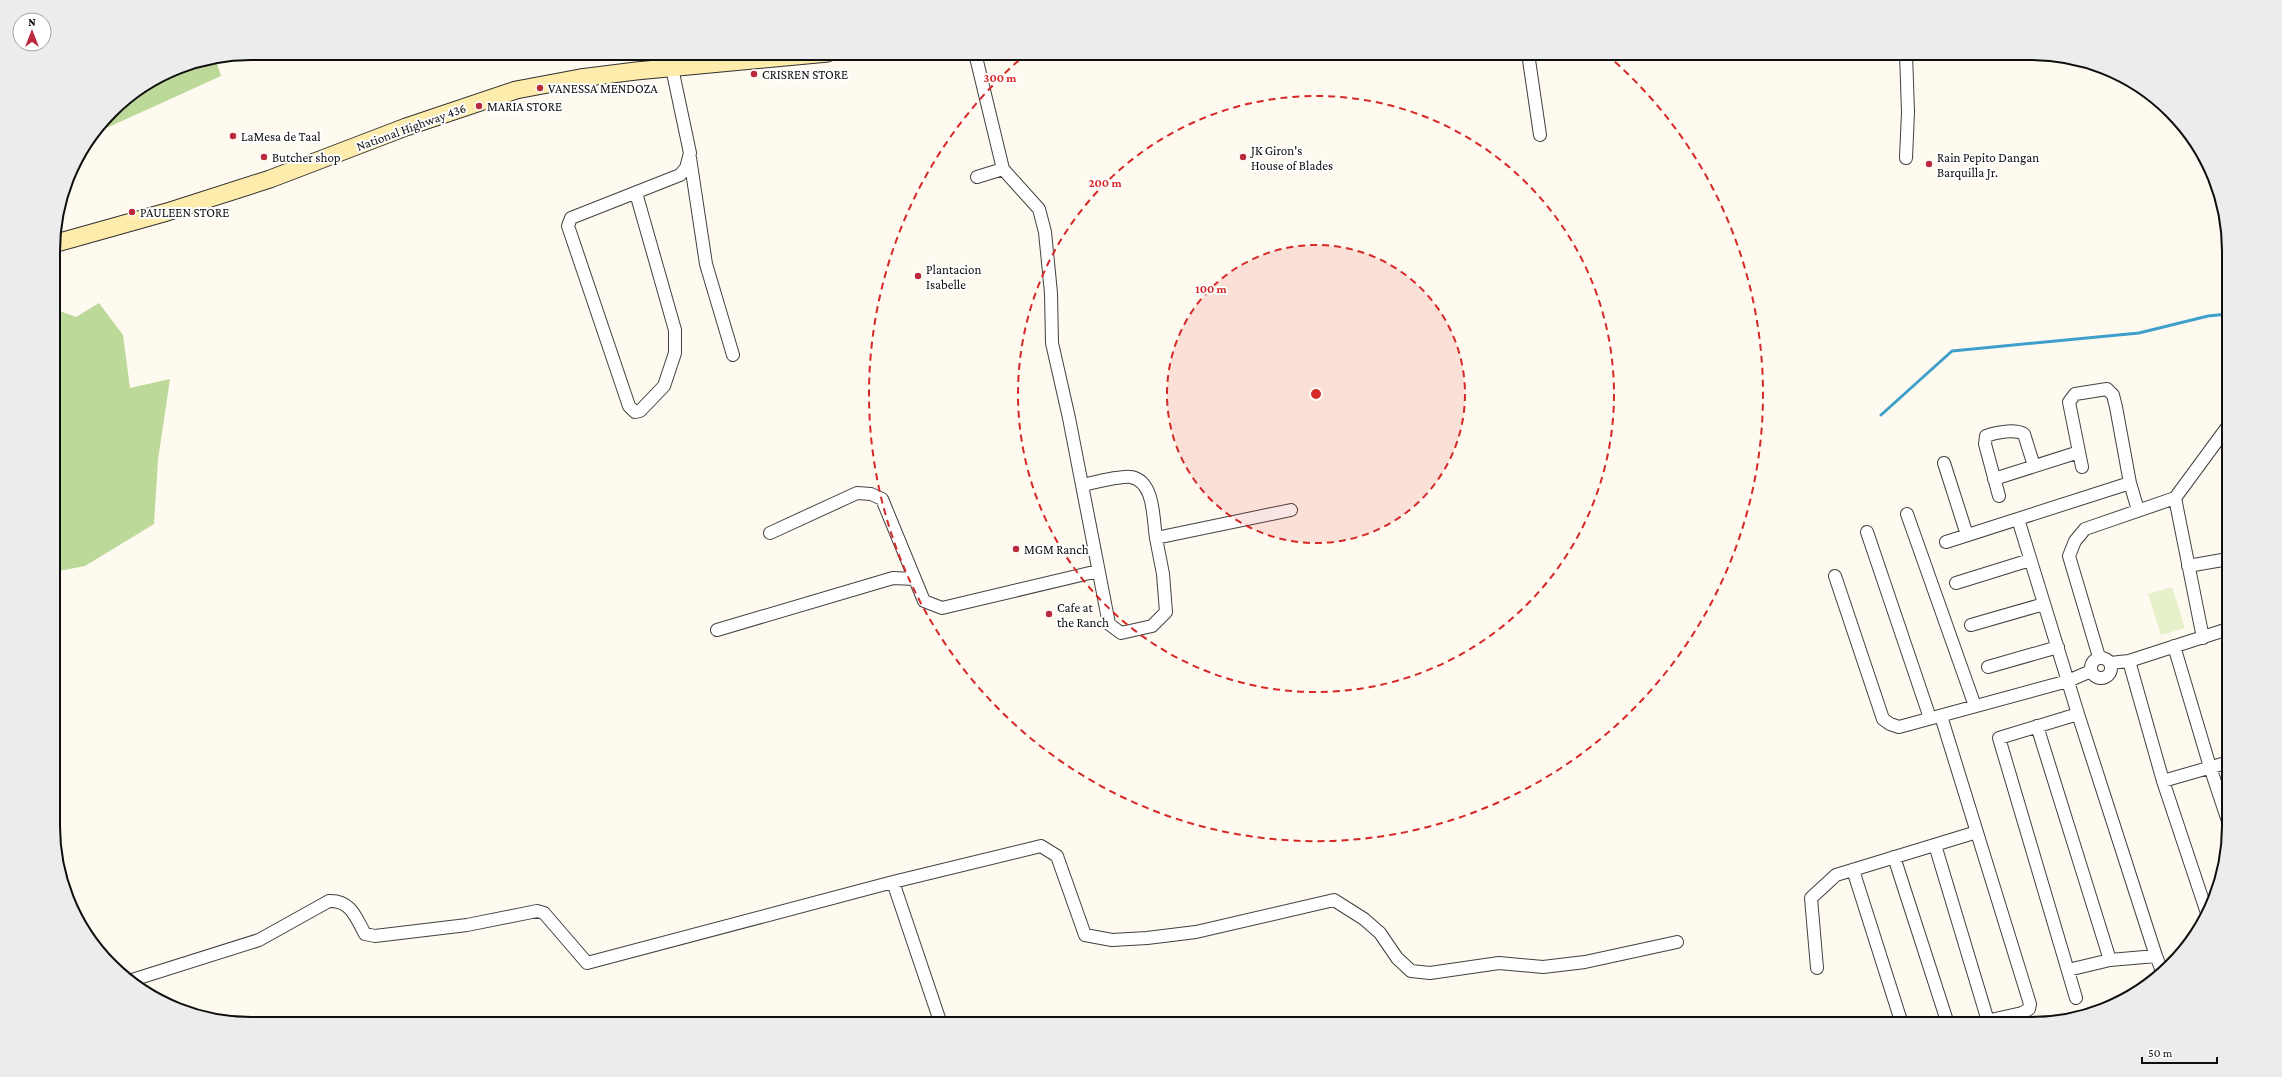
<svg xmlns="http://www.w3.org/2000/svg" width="2282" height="1077" viewBox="0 0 2282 1077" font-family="'Crimson Pro',serif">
  <rect width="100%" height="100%" fill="#fffaef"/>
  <path fill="#bcd999" d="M216,60L221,76L100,131L120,102L176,68Z
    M99,303L123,335L130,388L170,379L158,460L154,524L85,566L54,572V309L76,317Z"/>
  <path fill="#e6f0cb" d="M2172,587L2185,628L2161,635L2148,594Z"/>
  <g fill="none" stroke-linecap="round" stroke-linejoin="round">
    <path stroke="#3e9fca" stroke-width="3" d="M1881,415L1952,351L2139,333L2208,316L2228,314"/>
    <defs>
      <path id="street" d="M975,53L1003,169L1039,209L1045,232L1051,293L1052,343L1069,418L1109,624L1121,633L1152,626L1166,612L1163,574L1156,538L1291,510
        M1528,53L1540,135
        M690,158L706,264L733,355
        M1906,158L1908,112L1906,53
        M977,177L1003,169
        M636,193L675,330V353L664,386L640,411L635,412L629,406L568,226L571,218L680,175L686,168L690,153L672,68
        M1944,463L1967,535
        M2082,467L2069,402L2075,394L2107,389L2113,395L2116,407L2130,483L2138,510
        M1994,479L2079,452
        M1082,485C1092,483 1122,475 1131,477C1155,481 1153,520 1156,538
        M1999,496L1985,444L1986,436C1996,432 2015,429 2024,434L2034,466
        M2175,498L2203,638
        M1907,514L1975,706
        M2018,519L2078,714L2156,956L2110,960L2068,970
        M1867,532L1930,718
        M770,533L857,493L871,494L882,499L924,601L942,608L1098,571
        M1946,542L2130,483
        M2188,566L2228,559
        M1835,576L1883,719L1890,724L1899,727L2068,681L2091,671
        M1956,583L2030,560
        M1971,625L2044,604
        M717,630L893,578L915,579
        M2174,646L2210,767L2229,824
        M2099,657L2069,556L2075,541L2085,529L2175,498L2228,426
        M2091 668a10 10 0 1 1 20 0a10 10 0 1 1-20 0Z
        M2129,661L2163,781L2207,913
        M2110,663L2129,661L2228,629
        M1988,667L2058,647
        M1941,716L2030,1004L2029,1009L2022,1013L1973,1024
        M2037,726L2110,960
        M2163,781L2229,762
        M1935,845L1988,1021
        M1894,857L1948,1024
        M1853,870L1902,1024
        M893,882L941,1024
        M2156,956L2162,971
        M1817,968L1811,898L1836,875L1977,832
        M129,981L259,940L329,901C351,900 356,918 365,934L375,936L467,925L537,911L544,913L587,963L893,882L1041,846L1057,856L1085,935L1112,940L1147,938L1196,932L1334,900L1364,919L1380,933L1397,958L1411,971L1430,973L1499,963L1543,967L1585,962L1677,942
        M2076,998L1999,738L2078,714"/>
      <path id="secondary" d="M53,244L167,212L270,179L406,127L516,90L580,78L636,71L828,53"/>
    </defs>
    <use href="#street" stroke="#414141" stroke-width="14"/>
    <use href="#secondary" stroke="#303030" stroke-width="19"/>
    <use href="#street" stroke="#fff" stroke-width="12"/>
    <use href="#secondary" stroke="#fdecac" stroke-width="17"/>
  </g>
  <circle cx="1316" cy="394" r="149" fill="#d62828" fill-opacity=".12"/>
  <g fill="none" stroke="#d62828" stroke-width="2" stroke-dasharray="7 5">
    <circle cx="1316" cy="394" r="149"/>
    <circle cx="1316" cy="394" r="298"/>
    <path d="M1606 54A447 447 0 1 1 1026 54"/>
  </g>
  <g fill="#bb293d" stroke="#fff" stroke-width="1.5">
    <circle cx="754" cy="74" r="4"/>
    <circle cx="540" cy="88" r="4"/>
    <circle cx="479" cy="106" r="4"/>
    <circle cx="233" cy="136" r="4"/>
    <circle cx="264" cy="157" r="4"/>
    <circle cx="1243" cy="157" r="4"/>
    <circle cx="1929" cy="164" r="4"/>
    <circle cx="132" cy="212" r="4"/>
    <circle cx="918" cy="276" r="4"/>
    <circle cx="1016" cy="549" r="4"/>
    <circle cx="1049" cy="614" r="4"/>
  </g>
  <g text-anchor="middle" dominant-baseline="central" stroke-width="4" stroke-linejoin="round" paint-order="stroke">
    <g font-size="13" fill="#0e0e0e" stroke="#fff" text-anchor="start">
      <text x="762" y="74">CRISREN STORE</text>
      <text x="548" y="88">VANESSA MENDOZA</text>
      <text x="487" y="106">MARIA STORE</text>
      <text x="241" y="136">LaMesa de Taal</text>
      <text x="1251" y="150">JK Giron's<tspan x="1251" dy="15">House of Blades</tspan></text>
      <text x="272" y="157">Butcher shop</text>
      <text x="1937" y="157">Rain Pepito Dangan<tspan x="1937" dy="15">Barquilla Jr.</tspan></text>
      <text x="140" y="212">PAULEEN STORE</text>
      <text x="926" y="269">Plantacion<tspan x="926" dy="15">Isabelle</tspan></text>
      <text x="1024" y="549">MGM Ranch</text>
      <text x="1057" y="607">Cafe at<tspan x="1057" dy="15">the Ranch</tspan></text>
    </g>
    <g font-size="13" fill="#0e0e0e" stroke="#fff">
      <text transform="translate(411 127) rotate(-20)">National Highway 436</text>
    </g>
  </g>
  <path d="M0 0H2282V1077H0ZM251 60H2031A191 191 0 0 1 2222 251V826A191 191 0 0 1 2031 1017H251A191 191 0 0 1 60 826V251A191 191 0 0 1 251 60Z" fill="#ececec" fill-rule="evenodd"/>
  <path fill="none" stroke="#0e0e0e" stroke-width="2" d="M251 60H2031A191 191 0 0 1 2222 251V826A191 191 0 0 1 2031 1017H251A191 191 0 0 1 60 826V251A191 191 0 0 1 251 60Z"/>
  <circle cx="1316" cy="394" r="6" fill="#d62828" stroke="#fff" stroke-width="2"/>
  <g font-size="12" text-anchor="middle" font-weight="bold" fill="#d62828" stroke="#fff" stroke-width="4" stroke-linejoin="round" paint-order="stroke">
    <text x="1000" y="82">300 m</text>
    <text x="1105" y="187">200 m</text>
    <text x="1211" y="293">100 m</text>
  </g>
  <g transform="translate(32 32)"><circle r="19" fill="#ffffff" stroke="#9f9f9f"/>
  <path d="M0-3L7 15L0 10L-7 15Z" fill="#bb293d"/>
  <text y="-6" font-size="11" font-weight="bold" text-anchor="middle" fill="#0e0e0e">N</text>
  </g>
  <path d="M2142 1057v6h75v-6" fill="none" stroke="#0e0e0e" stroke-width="2"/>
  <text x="2148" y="1057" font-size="12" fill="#0e0e0e" stroke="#ffffff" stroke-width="3" paint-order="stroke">50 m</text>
</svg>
